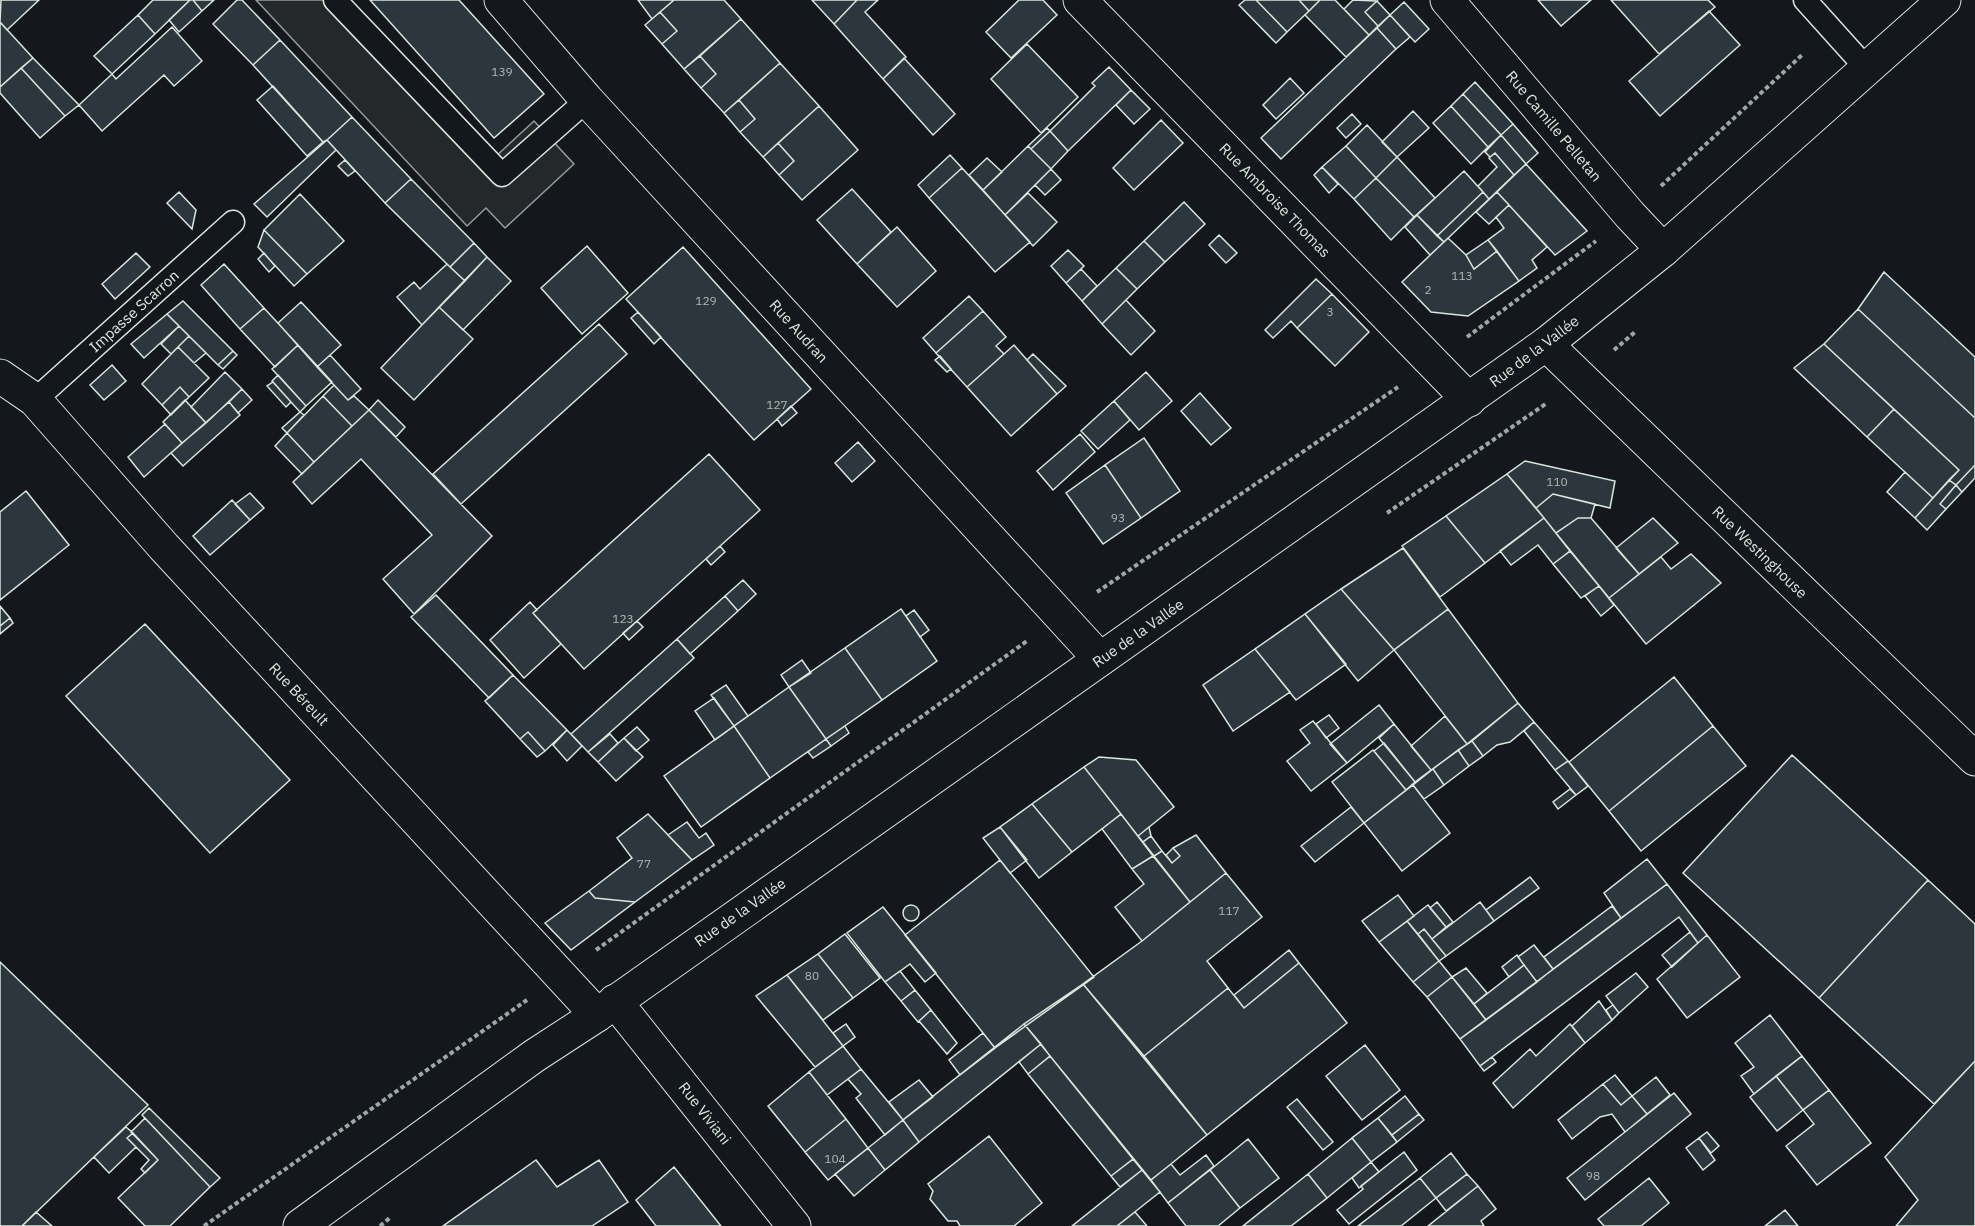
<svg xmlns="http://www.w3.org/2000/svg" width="1975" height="1226" viewBox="0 0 1975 1226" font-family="'IBM Plex Sans',sans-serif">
  <rect width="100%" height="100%" fill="#14181c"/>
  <path fill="#24282b" stroke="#939e99" stroke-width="1.5" d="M256,0H347L494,158L534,121L574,164L505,228L486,208L467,226Z"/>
  <path fill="#2c363c" stroke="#d8e6dc" stroke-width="1.5" d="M39,0L7,30L0,22L1,0Z
    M153,0H190L155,34L138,15Z
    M190,0H193L202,11L179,32L169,20Z
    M193,0H214L202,11Z
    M237,0H242L280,40L253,65L213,24Z
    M370,0H459L544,94L494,138Z
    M638,0H674L652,19Z
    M674,0H724L741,19L684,69L662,44L677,31L660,12Z
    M812,0H857L834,24Z
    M857,0H878L865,12L906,57L883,79L834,24Z
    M1019,0H1043L1057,15L1011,58L986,32Z
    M1245,0H1256L1287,32L1276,43L1239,5Z
    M1256,0H1299L1309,11L1287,32Z
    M1299,0H1320L1309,11Z
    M1320,0H1335L1369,35L1346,57L1305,15Z
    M1353,0L1377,1L1365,12L1378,26L1369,35L1344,9Z
    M1538,0H1591L1561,26Z
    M1611,0H1708L1715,7L1659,54Z
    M1377,1L1390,15L1378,26L1365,12Z
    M1404,2L1429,29L1415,42L1390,15Z
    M1709,11L1740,45L1660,116L1629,81Z
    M660,12L677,31L662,44L645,25Z
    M138,15L155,34L112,74L94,56Z
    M1390,15L1410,37L1396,49L1377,28Z
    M741,19L780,63L724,113L701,88L716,74L700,56Z
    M0,22L33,58L0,87Z
    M172,27L202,61L174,86L164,75L102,131L79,105L112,74L116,79Z
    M1377,28L1396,49L1281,159L1261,138Z
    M280,40L352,117L327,140L323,142L253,65Z
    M1027,44L1078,97L1041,133L991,79Z
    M700,56L716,74L701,88L684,69Z
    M33,58L79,105L65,116L21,68Z
    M904,58L955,114L933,135L883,79Z
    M780,63L819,106L763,157L740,132L755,119L739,100Z
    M1109,67L1131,90L1068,151L1050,131L1095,86L1092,83Z
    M21,68L65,116L40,138L0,93V87Z
    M1290,78L1304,93L1276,119L1263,105Z
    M1475,82L1513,124L1501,135L1463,94Z
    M273,86L323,142L307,156L257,100Z
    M1131,90L1150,109L1134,124L1116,105Z
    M1463,94L1501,135L1488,147L1451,106Z
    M739,100L755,119L740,132L724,113Z
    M819,106L858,150L802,200L779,175L794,161L778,143Z
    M1451,106L1488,147L1471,164L1433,123Z
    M1413,111L1429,128L1397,157L1382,142Z
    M1352,114L1361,124L1346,138L1337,128Z
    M352,117L411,179L385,203L327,140Z
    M1161,120L1183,143L1134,190L1113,168Z
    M1513,124L1538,153L1526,164L1501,135Z
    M1367,125L1397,157L1376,178L1346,146Z
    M1047,128L1050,131L1031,149L1028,146Z
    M1050,131L1068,151L1051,169L1031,149Z
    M1501,135L1526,164L1514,175L1495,153L1490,157L1485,152Z
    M327,140L336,150L267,217L254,204Z
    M778,143L794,161L779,175L763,157Z
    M1028,146L1051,169L1005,215L983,190Z
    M1346,146L1376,178L1354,199L1322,167Z
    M1495,153L1514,175L1489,199L1478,186L1497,167L1489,158Z
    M950,155L962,168L929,198L918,185Z
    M1397,157L1435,198L1414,217L1376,178Z
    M987,158L1002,172L983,190L969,175Z
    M345,160L355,171L348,176L338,166Z
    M1526,164L1587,231L1555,255L1497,192Z
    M1322,167L1338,184L1329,193L1314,175Z
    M962,168L1030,242L995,272L929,198Z
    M1051,169L1061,180L1045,195L1035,185Z
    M1464,171L1483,192L1437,236L1417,215Z
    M1376,178L1414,217L1391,240L1354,199Z
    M411,179L474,243L450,267L385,203Z
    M852,189L891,232L857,264L817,220Z
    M179,192L196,210L192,229L167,203Z
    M1483,192L1489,199L1444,242L1437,236Z
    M1497,192L1509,205L1489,224L1476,212Z
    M1028,193L1057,222L1033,246L1005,215Z
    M300,194L344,241L307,274L264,230Z
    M1184,202L1205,224L1165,262L1144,241Z
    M1509,205L1547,247L1532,260L1537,268L1519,281L1488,240L1504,228L1496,217Z
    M1417,215L1444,242L1430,255L1405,227Z
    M897,227L936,271L897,307L857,264Z
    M264,230L307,274L294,286L258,247Z
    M1219,235L1237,253L1226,263L1209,245Z
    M1448,238L1466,255L1474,269L1497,251L1519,281L1468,316L1431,312L1402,282Z
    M1488,240L1497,251L1474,269L1466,255Z
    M1144,241L1165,262L1137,289L1116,268Z
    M474,243L487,257L465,281L450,267Z
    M587,246L628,293L582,334L541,288Z
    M683,247L811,389L754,440L626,299Z
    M1068,250L1084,266L1066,283L1051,266Z
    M136,253L150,267L115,299L102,284Z
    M264,253L275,266L269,272L258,259Z
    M487,257L511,281L463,330L439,307Z
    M224,264L264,308L240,329L201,285Z
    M447,264L465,281L422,325L397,297L414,282L420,289Z
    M1116,268L1137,289L1102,324L1082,301Z
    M1081,269L1097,286L1082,301L1066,283Z
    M1884,272L1975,357V418L1858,309Z
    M1316,279L1332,294L1297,328L1291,321L1273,338L1265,330Z
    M1332,294L1369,332L1335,366L1297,328Z
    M969,296L983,311L936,353L923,338Z
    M1126,300L1155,331L1131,355L1102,324Z
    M183,301L233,351L218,365L167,314Z
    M301,302L341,345L317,367L278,323Z
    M439,307L473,339L414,400L381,368Z
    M264,308L298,345L275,367L240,329Z
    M1858,309L1975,418V465L1956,485L1949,480L1959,470L1824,344Z
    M983,311L1006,337L996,346L1004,354L967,387L936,353Z
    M638,312L661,337L654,344L631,318Z
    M167,314L179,326L144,358L131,344Z
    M599,324L627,354L461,504L433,474Z
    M179,326L189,336L171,354L161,344Z
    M189,336L206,353L194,363L178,347Z
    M1824,344L1894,409L1867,437L1794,368Z
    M298,345L332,382L306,406L272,369Z
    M1014,345L1057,394L1011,436L967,387Z
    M178,347L209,378L189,397L180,387L162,405L142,384Z
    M233,351L237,355L223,369L218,365Z
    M1033,354L1066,386L1057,394L1027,360Z
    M330,355L361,389L348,400L317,367Z
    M940,356L951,369L947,372L935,360Z
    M112,365L126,381L104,400L90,385Z
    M225,372L242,389L206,423L191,407Z
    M1146,372L1172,401L1139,430L1114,401Z
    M278,375L306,406L300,412L272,381Z
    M273,382L291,402L286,407L267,386Z
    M334,385L348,400L354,396L369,410L352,426L323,396Z
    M180,387L189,397L171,415L162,405Z
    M242,389L252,400L238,413L229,402Z
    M1200,393L1231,428L1211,445L1181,411Z
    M323,396L352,426L314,462L287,433Z
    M185,400L206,423L182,443L163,422Z
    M378,400L405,427L396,437L369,410Z
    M1114,401L1130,420L1098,449L1081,431Z
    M229,402L240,415L183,466L171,453Z
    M791,406L797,413L782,426L777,419Z
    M1894,409L1959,470L1933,498L1867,437Z
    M369,410L492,536L414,614L383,579L432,535L361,459L312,504L293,482Z
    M300,412L304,415L287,433L282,428Z
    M165,424L182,443L144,477L128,457Z
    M287,433L314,462L302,474L275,446Z
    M1080,434L1095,452L1053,490L1037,471Z
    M1144,438L1180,491L1141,518L1105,465Z
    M858,442L875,461L852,482L835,463Z
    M709,454L760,510L584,669L533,613Z
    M1525,461L1615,481L1610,508L1553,494L1536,508L1507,474Z
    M1105,465L1141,518L1103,544L1066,493Z
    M1975,465V478L1962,492L1956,485Z
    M1905,472L1933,498L1915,518L1887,492Z
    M1507,474L1544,518L1485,563L1446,516Z
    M1949,480L1956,485L1940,504L1946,509L1927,530L1915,518Z
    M1956,485L1962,492L1946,509L1940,504Z
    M26,491L69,545L0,600V512Z
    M250,493L264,508L250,520L235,504Z
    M1553,494L1595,504L1591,518H1578L1556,533L1536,508Z
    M232,500L250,520L210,555L193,536Z
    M1446,516L1485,563L1440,597L1402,546Z
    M1544,518L1570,551L1553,564L1538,545L1511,565L1500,551Z
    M1578,518H1591L1639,574L1609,598L1556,533Z
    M1653,518L1678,543L1639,574L1616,548Z
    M720,546L725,552L711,565L706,559Z
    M1403,548L1448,609L1394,650L1341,589Z
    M1570,551L1599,586L1581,598L1553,564Z
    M1691,554L1721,583L1646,644L1609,598L1661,557L1671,569Z
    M743,580L756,594L738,611L725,596Z
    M1599,586L1614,605L1601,616L1585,596Z
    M1341,589L1394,650L1358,681L1305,614Z
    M436,595L513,675L489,698L411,617Z
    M725,596L738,611L690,654L677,639Z
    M530,602L537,610L533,613L561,644L524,678L490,640Z
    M0,606L10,618L0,626Z
    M901,609L937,661L882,700L845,648Z
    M1448,609L1518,703L1467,744L1394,650Z
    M914,610L929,630L920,637L906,616Z
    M1305,614L1346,664L1296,700L1255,649Z
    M10,618L13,623L0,634V626Z
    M637,621L643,627L629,640L623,633Z
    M145,624L290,780L210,853L66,696Z
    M677,639L694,658L588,752L571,734Z
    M845,648L882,700L826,739L789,687Z
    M1255,649L1290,692L1233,731L1203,685Z
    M802,660L811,673L789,687L781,675Z
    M513,675L567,730L545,751L528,732L520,739L485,701Z
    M1674,677L1713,726L1609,811L1569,762Z
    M726,685L748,716L734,726L711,695Z
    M789,687L826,739L770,778L734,726Z
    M714,698L734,726L715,740L695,711Z
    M1518,703L1534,722L1510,742L1497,745L1483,756L1472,741Z
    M1379,705L1394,724L1347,763L1330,744Z
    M1329,715L1339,728L1326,738L1316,724Z
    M1445,716L1467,744L1431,770L1411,746Z
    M1313,721L1347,763L1311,791L1287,761L1310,743L1300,730Z
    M1534,722L1568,761L1555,770L1524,731Z
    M1394,724L1431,770L1415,782L1379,738Z
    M734,726L770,778L701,827L664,776Z
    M845,726L849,733L831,746L826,739Z
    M1713,726L1746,766L1641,851L1609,811Z
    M637,727L649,740L636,751L624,738Z
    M567,730L582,746L567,761L553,745Z
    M528,732L545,751L537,757L520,739Z
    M610,734L618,743L598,762L588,752Z
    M624,738L643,757L616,781L598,762Z
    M826,739L831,746L813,758L808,752Z
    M1472,741L1483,756L1469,766L1458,750Z
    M1384,743L1415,782L1406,790L1374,751Z
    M1373,750L1406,790L1364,823L1332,782Z
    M1458,750L1469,766L1444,785L1433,769Z
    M1792,755L1928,880L1819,998L1683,873Z
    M1099,757L1136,760L1174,807L1138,836L1084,767Z
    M1568,761L1588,786L1576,795L1555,770Z
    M1084,767L1121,814L1072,852L1032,804Z
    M1433,769L1444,785L1424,799L1413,785Z
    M1413,785L1450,833L1402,871L1364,823Z
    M1570,789L1576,795L1558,809L1553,802Z
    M1032,804L1072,852L1039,878L1000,827Z
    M1351,807L1364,823L1315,862L1301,846Z
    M648,814L692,860L635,902L595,898L589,891L632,858L617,838Z
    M1121,814L1153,856L1132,869L1102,829Z
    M687,822L699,838L706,833L714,845L692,860L668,835Z
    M1000,827L1027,860L1010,873L983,838Z
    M1149,827L1151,836L1143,842L1138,836Z
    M1196,835L1226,873L1190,902L1154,856L1162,851L1172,863L1180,856L1173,848Z
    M1151,836L1162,851L1154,856L1143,842Z
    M1173,848L1180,856L1172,863L1166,855Z
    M1153,856L1190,902L1142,941L1115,907L1144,884L1132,869Z
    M1647,859L1667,884L1621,918L1604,893Z
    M1000,860L1094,977L995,1048L905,935Z
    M1226,873L1262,917L1207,961L1228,988L1144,1056L1083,984L1142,941Z
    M1530,877L1539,888L1494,921L1486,910Z
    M1928,880L1975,924V1061L1934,1104L1819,998Z
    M1667,884L1707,935L1698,943L1679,917L1480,1066L1460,1039Z
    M589,891L595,898L635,902L571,950L545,923Z
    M1398,895L1414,916L1379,942L1362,921Z
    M1437,902L1453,922L1446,927L1430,908Z
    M1480,902L1494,921L1446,956L1432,939Z
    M903 913a8 8 0 1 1 16 0a8 8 0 1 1-16 0Z
    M1428,905L1446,927L1432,939L1424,929L1418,934L1407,921Z
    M1612,906L1621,918L1553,969L1544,957Z
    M883,907L936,973L925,982L910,964L885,982L847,933Z
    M1407,921L1439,961L1413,982L1379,942Z
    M1424,929L1446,956L1439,961L1418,934Z
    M1690,932L1698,943L1672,967L1662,955Z
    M845,934L880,978L853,998L818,954Z
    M1707,935L1740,977L1687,1018L1657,979Z
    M1534,945L1553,969L1537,982L1518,957Z
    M1289,950L1299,963L1244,1008L1234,995Z
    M818,954L853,998L823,1020L787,975Z
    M1517,955L1524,965L1509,977L1502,967Z
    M1439,961L1452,977L1427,997L1413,982Z
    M0,962L148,1105L22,1226H0Z
    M1299,963L1347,1023L1207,1135L1144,1056L1228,988L1244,1008Z
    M1524,965L1537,982L1486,1020L1474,1004Z
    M1466,968L1487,993L1474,1004L1452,977Z
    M900,971L915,990L901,1001L885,982Z
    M1636,973L1648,987L1619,1013L1606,996Z
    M787,975L843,1046L815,1067L756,996Z
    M1452,977L1486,1020L1460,1039L1427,997Z
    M1083,984L1207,1135L1151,1180L1024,1024Z
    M915,990L931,1010L918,1022L901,1001Z
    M1599,1001L1612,1020L1585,1043L1572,1026Z
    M1613,1005L1619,1013L1612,1020L1606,1010Z
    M931,1010L957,1043L947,1054L919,1021Z
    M1770,1015L1802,1056L1754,1094L1741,1076L1754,1067L1735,1043Z
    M846,1024L855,1037L843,1046L833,1033Z
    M1024,1024L1041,1044L919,1142L903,1120Z
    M1570,1024L1585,1043L1513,1108L1493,1083L1530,1049L1536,1056Z
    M983,1033L995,1048L960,1075L949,1060Z
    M1041,1044L1050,1056L1028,1074L1019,1062Z
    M1365,1045L1400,1090L1362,1120L1326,1076Z
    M843,1046L861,1069L827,1095L809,1072Z
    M1050,1056L1133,1159L1111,1176L1028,1074Z
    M1802,1056L1829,1090L1803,1110L1776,1076Z
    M1492,1057L1496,1062L1484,1071L1480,1066Z
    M1975,1061V1226H1896L1918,1200L1885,1157Z
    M861,1069L903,1120L885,1135L856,1098L861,1094L848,1079Z
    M809,1072L846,1119L805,1152L768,1106Z
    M1615,1075L1632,1096L1621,1105L1603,1084Z
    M1776,1076L1803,1110L1777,1131L1750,1097Z
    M1656,1077L1670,1095L1647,1114L1632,1096Z
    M919,1080L933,1097L903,1120L889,1102Z
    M1603,1084L1621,1105L1632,1096L1647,1114L1625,1132L1612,1114L1600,1117L1572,1139L1558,1120Z
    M1829,1090L1871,1143L1817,1185L1786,1146L1814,1124L1803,1110Z
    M1674,1093L1691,1114L1585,1200L1567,1178Z
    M1405,1096L1419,1114L1392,1135L1378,1118Z
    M1297,1099L1333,1142L1323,1150L1287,1107Z
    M149,1108L220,1178L210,1187L142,1115Z
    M1419,1114L1424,1120L1397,1142L1392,1135Z
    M145,1118L210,1187L170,1226H145L118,1198L158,1160L131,1132Z
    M1378,1118L1397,1142L1371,1162L1352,1138Z
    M846,1119L868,1148L828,1180L805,1152Z
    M903,1120L919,1142L885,1170L868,1148Z
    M126,1127L133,1133L127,1138L136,1147L109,1173L94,1157Z
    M1707,1132L1719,1146L1711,1153L1699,1138Z
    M133,1133L158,1160L145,1173L141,1169L149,1160L127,1138Z
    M989,1136L1042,1203L1014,1226H960L957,1221H948L930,1199L933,1191L928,1184Z
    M1352,1138L1371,1162L1327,1198L1308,1174Z
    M1699,1138L1715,1160L1703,1170L1686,1148Z
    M1248,1139L1279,1178L1240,1208L1210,1170Z
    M868,1148L885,1170L854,1196L835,1174Z
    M1404,1152L1417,1170L1349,1224L1337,1210L1363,1189L1361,1186Z
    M1451,1153L1467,1174L1436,1198L1420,1178Z
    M1206,1155L1214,1166L1168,1203L1151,1180L1171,1164L1180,1175Z
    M1133,1159L1142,1170L1120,1187L1111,1176Z
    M536,1160L557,1187L599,1160L628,1202L592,1226H443Z
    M1371,1162L1379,1172L1359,1188L1352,1178Z
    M674,1167L721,1226H656L636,1200Z
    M1142,1170L1160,1192L1117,1226H1072Z
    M1210,1170L1240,1208L1218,1226H1186L1168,1203Z
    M1308,1174L1327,1198L1291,1226H1243Z
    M1467,1174L1478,1186L1446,1211L1436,1198Z
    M1420,1178L1436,1198L1401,1226H1358Z
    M1649,1178L1669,1203L1641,1226H1604L1598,1219Z
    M1478,1186L1496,1209L1481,1221L1484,1226H1428Z
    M1785,1210L1798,1226H1765Z
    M36,1212L52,1226H22Z
    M1135,1212L1147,1226H1117Z"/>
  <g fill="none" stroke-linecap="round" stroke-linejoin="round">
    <defs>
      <path id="lane" d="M335,0L502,175L587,100
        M1805,0L1868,70
        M35,400L233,222"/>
      <path id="street" d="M501,0L587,100L1100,659
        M1080,0L1469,400
        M1447,0L1630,215L1663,250
        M1546,344L1975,759
        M0,376L35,400L164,547L597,1015
        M615,1001L794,1226"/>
      <path id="secondary" d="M300,1226L534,1056L597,1015L1546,344L1663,250L1944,0"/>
    </defs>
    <use href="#lane" stroke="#d8e6dc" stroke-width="25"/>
    <use href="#street" stroke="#d8e6dc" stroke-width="35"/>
    <use href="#secondary" stroke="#d8e6dc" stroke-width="35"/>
    <path stroke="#9da8a2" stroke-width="4" stroke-dasharray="4.5 3" stroke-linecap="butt" d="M1661,186L1803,54
      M1467,337L1596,241
      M1614,350L1635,332
      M1387,513L1547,403
      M1097,592L1398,387
      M596,950L1027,641
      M204,1226L527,1000
      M380,1226L391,1217"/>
    <use href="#lane" stroke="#14181c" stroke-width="22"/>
    <use href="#street" stroke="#14181c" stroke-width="33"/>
    <use href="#secondary" stroke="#14181c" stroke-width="33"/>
  </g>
  <g text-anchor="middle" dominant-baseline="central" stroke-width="4.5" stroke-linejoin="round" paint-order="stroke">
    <g font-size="12" fill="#adbab4">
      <text x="502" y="71">139</text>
      <text x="1462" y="275">113</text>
      <text x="1428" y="289">2</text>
      <text x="706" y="300">129</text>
      <text x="1330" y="311">3</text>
      <text x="777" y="404">127</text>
      <text x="1557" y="481">110</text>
      <text x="1118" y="517">93</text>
      <text x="623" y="618">123</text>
      <text x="644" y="863">77</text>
      <text x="1229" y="910">117</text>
      <text x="812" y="975">80</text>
      <text x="835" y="1158">104</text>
      <text x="1593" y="1175">98</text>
    </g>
    <g font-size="15" fill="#d8e6dc" stroke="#14181c">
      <text transform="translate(1554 126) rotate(50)">Rue Camille Pelletan</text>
      <text transform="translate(1275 200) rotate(46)">Rue Ambroise Thomas</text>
      <text transform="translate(134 311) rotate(-42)">Impasse Scarron</text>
      <text transform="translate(799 331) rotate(48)">Rue Audran</text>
      <text transform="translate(1534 351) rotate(-37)">Rue de la Vallée</text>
      <text transform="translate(1760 552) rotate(44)">Rue Westinghouse</text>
      <text transform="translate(1138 633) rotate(-35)">Rue de la Vallée</text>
      <text transform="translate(299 694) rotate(47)">Rue Béreult</text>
      <text transform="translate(740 912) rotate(-35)">Rue de la Vallée</text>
      <text transform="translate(705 1113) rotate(52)">Rue Viviani</text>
    </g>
  </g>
</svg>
